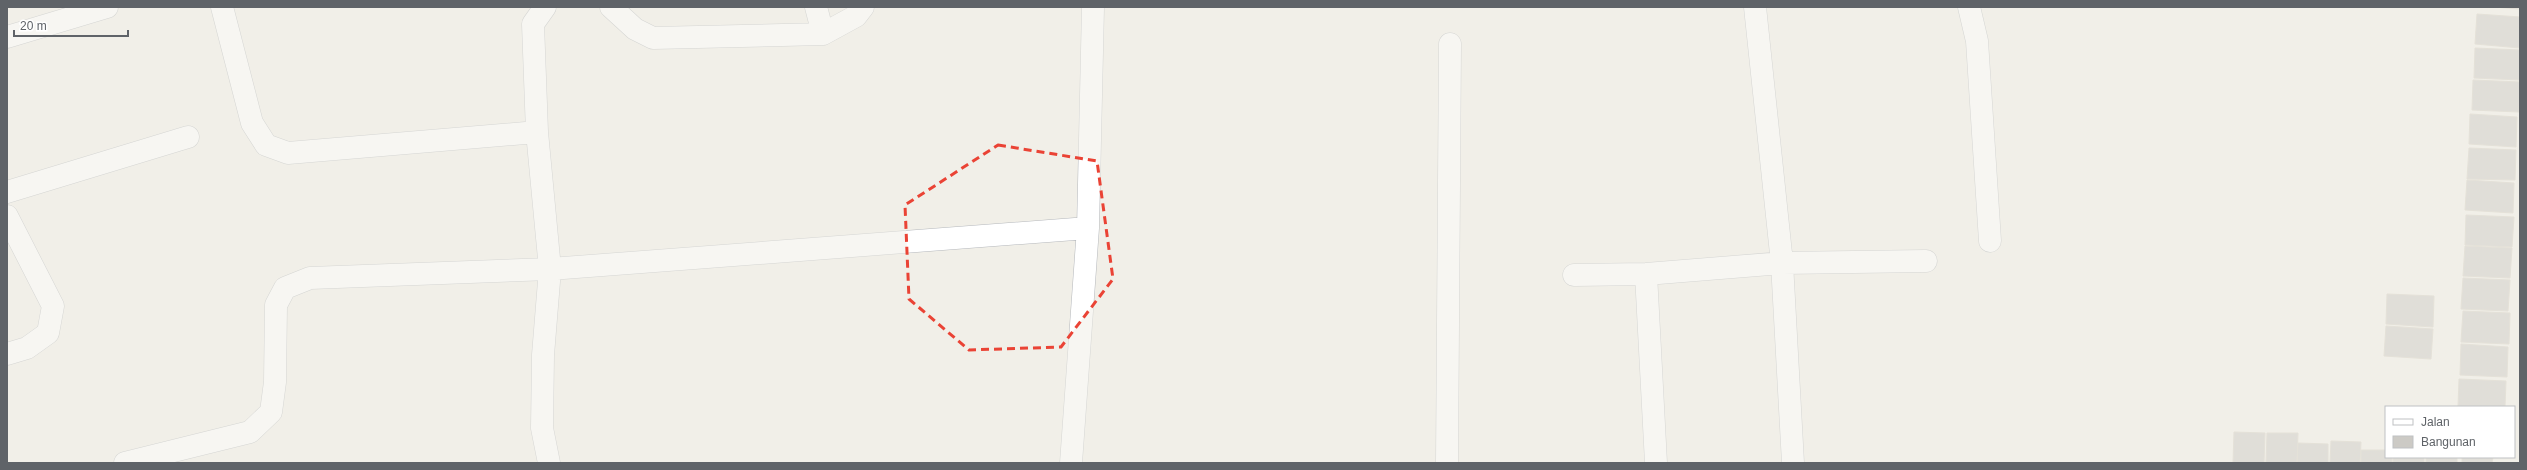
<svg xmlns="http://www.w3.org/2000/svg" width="2527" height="470" viewBox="0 0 2527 470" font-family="Arial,sans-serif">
  <rect width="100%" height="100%" fill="#f1efe8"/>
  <path fill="#cccac5" stroke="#d6d1c6" d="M2493,7H2520V9Z
    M2477,14L2520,17V48L2475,44Z
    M2475,48L2520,50V80L2474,78Z
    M2473,80L2520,82L2519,112L2472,110Z
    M2470,114L2517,117L2516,147L2469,144Z
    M2469,148L2516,150L2515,180L2467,179Z
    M2467,180L2514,183L2513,213L2465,210Z
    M2466,215L2514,217L2512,247L2465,245Z
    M2465,246L2512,248L2510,278L2463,276Z
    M2463,278L2510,280L2508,311L2461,309Z
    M2387,294L2434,296L2433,327L2386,324Z
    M2463,311L2510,313L2509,344L2461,342Z
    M2386,326L2433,329L2431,359L2384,356Z
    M2461,344L2508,347L2507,377L2460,375Z
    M2459,379L2506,381L2505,407H2458Z
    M2234,432L2265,433L2264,463H2233Z
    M2267,433H2298L2297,463H2266Z
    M2331,441L2361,442L2360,463H2330Z
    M2298,443L2328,444V463H2297Z
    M2361,450H2386V457H2392V463H2361Z
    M2393,457H2424V463H2393Z
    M2426,457H2457V463H2426Z
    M2462,457H2493L2492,463H2462Z"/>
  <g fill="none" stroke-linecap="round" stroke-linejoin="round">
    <defs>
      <path id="street" d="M222,7L252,123L266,145L288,153L537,132L550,269L543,355L542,428L549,463
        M611,7L635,29L653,38L823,34L856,16L863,7
        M816,7L823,34
        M1755,7L1782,263L1793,463
        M1969,7L1977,41L1990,241
        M7,37L107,7
        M537,132L533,24L545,7
        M7,192L188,137
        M7,216L53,306L48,333L27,348L7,354
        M1646,274L1656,463
        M1574,275L1646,274L1782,263L1926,261
        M125,463L250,432L271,412L275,382L276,305L285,288L310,278L550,269L1088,228
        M1071,463L1088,228L1093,7
        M1447,463L1450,44"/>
    </defs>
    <use href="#street" stroke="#b5b8bc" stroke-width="23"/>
    <use href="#street" stroke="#fff" stroke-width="22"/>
  </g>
  <path d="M0 0H2527V470H0ZM998,145L1097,161L1113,279L1061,347L969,350L909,299L905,205Z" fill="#f1efe8" fill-opacity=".55" fill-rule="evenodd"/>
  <path fill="none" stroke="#ea4335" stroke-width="3" stroke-dasharray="8 5" stroke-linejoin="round" d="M998,145L1097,161L1113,279L1061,347L969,350L909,299L905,205Z"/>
  <rect width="2527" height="470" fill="none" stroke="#5f6368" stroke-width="16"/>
  <rect x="2385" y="406" width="130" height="52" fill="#ffffff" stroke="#bfc1c3"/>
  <rect x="2393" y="419" width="20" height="6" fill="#ffffff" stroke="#bfc1c3"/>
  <text x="2421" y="426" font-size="12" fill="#5f6368">Jalan</text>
  <rect x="2393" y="436" width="20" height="12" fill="#cccac5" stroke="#bfc1c3"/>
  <text x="2421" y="446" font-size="12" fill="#5f6368">Bangunan</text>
  <path d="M14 30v6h114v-6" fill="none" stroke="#5f6368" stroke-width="2"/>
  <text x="20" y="30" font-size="12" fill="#5f6368" stroke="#ffffff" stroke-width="3" paint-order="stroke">20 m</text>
</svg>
